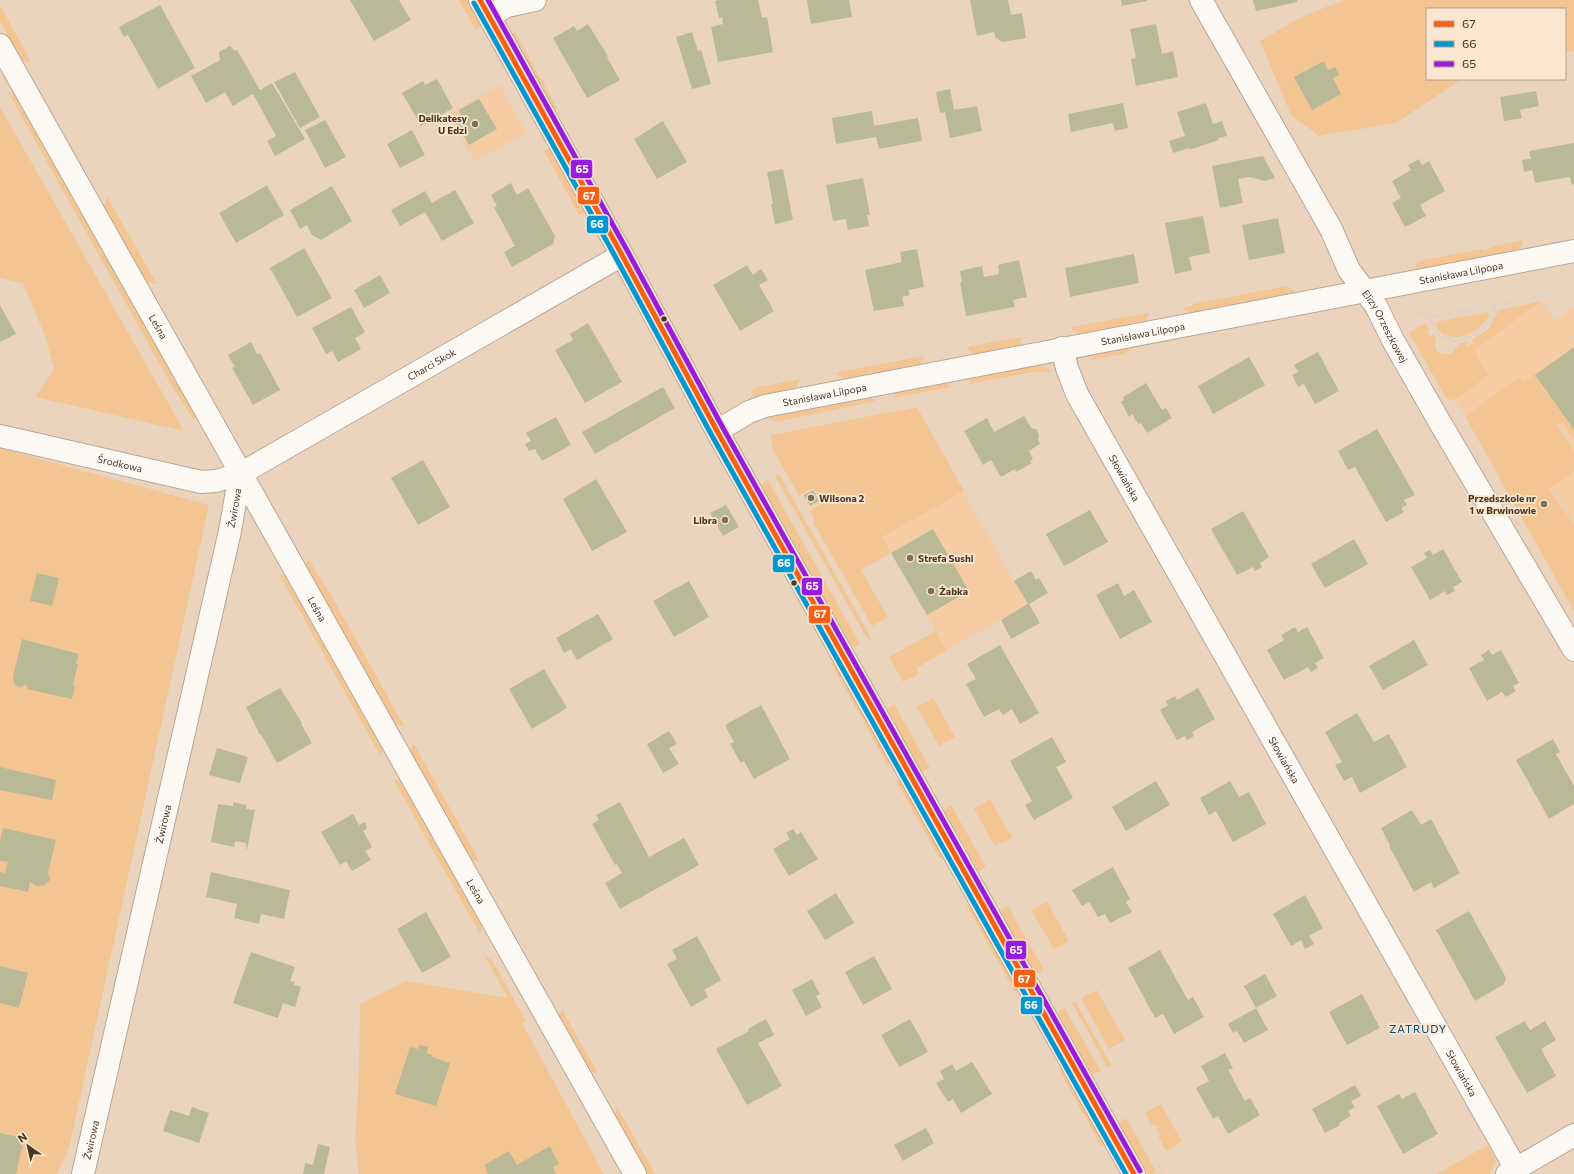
<svg xmlns="http://www.w3.org/2000/svg" width="1574" height="1174" viewBox="0 0 1574 1174" font-family="Commissioner,sans-serif">
  <rect width="100%" height="100%" fill="#ead4be"/>
  <path fill="#f5cca3" d="M500,85L526,133L474,161L448,114Z
    M1542,301L1555,321L1574,308V611L1441,374Z
    M962,490L1028,604L947,650L882,537Z"/>
  <path fill="#f3c593" d="M459,0H467L482,26L475,29Z
    M1344,0H1574V51L1565,52V9H1427V79H1462L1396,123L1319,136L1291,115L1260,41L1301,17Z
    M0,6L26,52L30,63L22,60L0,22Z
    M515,32L557,108L555,110L513,35V33Z
    M8,92L15,94L196,417L193,419L173,388Z
    M0,107L184,431L35,397L54,369L45,336L23,283L0,278Z
    M549,148L585,212L579,215L544,151Z
    M107,197L157,284L146,282L104,207Z
    M1523,240V242L1519,250L1416,270L1415,265L1419,261L1481,249L1484,251L1492,248L1494,246Z
    M1287,286L1293,289L1294,293L1190,313L1182,308L1191,306L1193,304Z
    M1542,301L1474,350L1488,375L1456,400L1447,399L1409,333L1423,324H1426L1430,329L1427,331L1431,336L1434,335L1435,336C1436,340 1435,345 1436,349C1439,355 1448,356 1453,352C1456,349 1456,346 1459,344C1461,343 1464,343 1466,342L1467,346L1474,343L1472,340L1488,329L1499,310Z
    M1488,312L1489,317C1481,327 1469,337 1456,337C1451,337 1448,335 1443,335L1438,329L1436,322Z
    M1148,313L1149,315L1145,321L1079,334L1072,329L1071,327Z
    M1022,337L1020,345L973,354L966,347Z
    M1138,346L1123,354L1087,361L1099,354Z
    M924,356L921,364L844,379L837,374V372Z
    M1035,366L1044,367L1053,372H1033L969,384L972,378Z
    M1534,375L1574,431V439L1562,422L1557,425L1574,451V471L1549,489L1574,525V611L1465,416L1520,377L1524,382Z
    M800,379L796,388L753,397L752,391L754,388Z
    M946,383L951,387L893,398L897,392Z
    M870,398L876,401L776,422L766,419L775,416Z
    M917,407L964,491L882,537L891,553L861,570L888,617L872,626L813,522L815,520L810,511L822,503L813,488L799,496L773,450L771,435Z
    M0,448L209,505L69,1148L57,1174H0Z
    M779,474L871,638L868,640L775,476Z
    M768,480L860,644L854,648L852,646L761,485Z
    M309,560L330,593L404,726L394,724L305,563Z
    M284,574L383,750L381,757L280,576Z
    M936,631L947,650L917,668L919,674L903,682L889,657Z
    M831,663L834,664L890,763L888,766Z
    M933,698L955,737L939,746L917,707Z
    M894,704L930,768L924,771H921L888,711L889,707Z
    M413,742L480,862L470,860L410,752Z
    M393,779L401,780L482,926L480,934Z
    M900,780L942,856L940,859L896,781Z
    M990,799L1012,838L995,846L974,809Z
    M951,805L986,867L981,870H978L944,811L946,808Z
    M1047,902L1069,941L1054,949L1031,910Z
    M966,905H970L1018,991L1016,994Z
    M1008,906L1044,970L1038,973H1035L1001,912L1002,909Z
    M484,955L492,960L526,1021L522,1023L604,1174H359L355,1138L359,1075L360,1004L406,981L508,998Z
    M1097,990L1125,1040L1109,1049L1081,998Z
    M1075,1001L1111,1065L1108,1068L1072,1003Z
    M1064,1007L1101,1071L1095,1074H1092L1058,1013L1059,1011Z
    M562,1009L598,1074L590,1072L559,1018Z
    M1059,1070L1062,1071L1104,1144L1101,1146Z
    M1161,1104L1182,1142L1166,1151L1158,1136L1160,1134L1155,1124L1152,1126L1145,1113Z
    M617,1107L655,1174H647L614,1116Z
    M1126,1118L1157,1173L1147,1174L1120,1125L1121,1121Z
    M1488,1145L1496,1161L1491,1174H1436Z"/>
  <path fill="#bab996" d="M350,0H399L411,20L374,41Z
    M719,0H758L762,18L767,17L773,52L718,62L711,27L723,24L722,17L719,18L715,1Z
    M807,0H849L852,17L811,24Z
    M970,0H1008L1011,15L1022,13L1026,38L1002,42L995,37L994,32L977,36Z
    M1121,0H1147V1L1122,6Z
    M1253,0H1297V2L1256,11Z
    M160,5L195,68L158,89L128,35L124,37L119,27Z
    M588,24L608,56L607,57L620,80L587,98L553,38L574,26L577,31Z
    M1156,24L1162,54L1173,51L1178,77L1136,86L1131,59L1136,58L1130,29Z
    M692,32L698,51L701,50L711,84L692,89L676,37Z
    M230,46L235,51L237,50L260,90L272,83L305,139L275,156L267,141L276,136L253,94L233,106L225,92L206,103L191,76L220,60L219,52Z
    M1324,61L1328,70L1335,67L1339,75L1333,78L1341,94L1312,110L1294,77Z
    M295,72L320,117L300,128L274,82Z
    M437,79L453,108L421,126L402,93L423,81L425,85Z
    M950,89L954,110L977,106L982,131L950,138L945,112L940,113L936,92Z
    M1536,91L1539,106L1520,110L1522,118L1504,121L1500,97Z
    M479,99L497,129L469,145L454,118L461,114L459,110Z
    M1123,103L1128,128L1115,131L1113,123L1071,132L1068,114Z
    M1206,103L1213,124L1222,121L1227,136L1218,138L1219,140L1189,150V148L1173,153L1169,141L1185,136L1177,112Z
    M872,111L874,126L918,118L922,141L879,149L876,137L836,144L832,118Z
    M325,120L346,157L325,168L305,130Z
    M663,121L687,162L657,179L634,139Z
    M412,130L425,155L400,168L387,144Z
    M1574,143V184L1572,185L1570,177L1535,183L1532,170L1524,172L1522,160L1531,159L1529,151Z
    M1263,156L1275,178L1265,181L1250,177L1238,179L1243,203L1220,208L1212,166Z
    M1419,159L1422,165L1429,161L1445,191L1420,205L1426,216L1405,227L1392,203L1401,198L1392,181L1411,170L1408,165Z
    M783,169L793,220L775,224L771,204H773L767,172Z
    M863,178L870,215H867L869,226L848,230L846,219L833,221L826,185Z
    M511,183L517,195L528,188L555,236L553,244L512,267L504,252L515,246L494,207L497,206L491,195Z
    M267,185L284,215L236,243L219,213Z
    M332,186L352,221L321,240L312,235L307,225L300,229L290,210Z
    M455,190L474,223L442,241L425,212L400,226L391,210L425,191L432,203Z
    M1203,216L1210,253L1189,257L1192,270L1175,274L1165,223Z
    M1278,218L1285,253L1249,260L1242,225Z
    M304,248L332,298L297,317L270,268Z
    M917,249L924,287L908,290L910,295L902,297L904,306L874,311L865,270L902,262L900,252Z
    M1134,254L1139,283L1070,297L1065,268Z
    M1019,260L1027,297L1013,300L1015,307L966,316L960,282H962L960,271L982,266L984,277L999,274L998,265Z
    M747,265L753,275L761,269L768,280L759,285L774,311L740,331L713,285Z
    M380,275L390,293L364,308L354,290Z
    M0,305L16,334L0,342Z
    M351,307L365,332L355,338L361,349L338,362L332,351L326,354L312,328Z
    M588,323L622,382L585,403L555,350L573,340L570,334Z
    M251,342L257,354L260,353L280,390L253,405L232,368L235,367L228,355Z
    M1574,347V430L1535,375Z
    M1318,352L1339,391L1315,404L1304,384L1298,387L1292,375L1298,372L1294,365Z
    M1249,357L1265,385L1213,414L1198,386Z
    M1146,383L1162,410L1166,408L1172,418L1147,433L1141,423L1138,424L1132,414L1129,417L1121,402L1124,400L1123,397Z
    M663,387L675,408L595,454L582,432Z
    M1024,416L1031,428L1036,429L1039,435L1038,440L1040,444L1029,451L1033,459L1030,461L1032,463L1016,472L1015,469L1001,477L991,460L983,465L964,431L987,418L994,432Z
    M556,417L571,445L542,461L535,449L529,451L525,444L531,441L526,433Z
    M1377,429L1415,495L1404,500L1407,505L1401,508L1404,512L1386,522L1355,467L1348,470L1338,451Z
    M423,460L450,507L418,525L391,478Z
    M596,479L627,532L592,551L563,499Z
    M813,490L819,501L810,506L804,495Z
    M726,505L739,527L723,536L710,513Z
    M1090,510L1108,542L1064,566L1046,534Z
    M1243,511L1269,557L1260,563L1262,567L1255,571L1253,567L1237,575L1211,529Z
    M933,529L969,591L927,615L891,553Z
    M1354,539L1368,564L1325,588L1311,564Z
    M1443,549L1462,582L1453,587L1455,591L1447,595L1445,591L1430,600L1411,567L1427,558L1424,553L1430,550L1433,555Z
    M1031,571L1036,580L1039,578L1048,593L1029,604L1040,623L1011,639L1001,620L1028,604L1014,581Z
    M37,573L59,578L52,606L30,601Z
    M689,581L709,617L674,637L653,601Z
    M1118,583L1124,596L1134,590L1152,622L1120,639L1096,595Z
    M598,614L613,639L577,660L571,649L564,653L556,638Z
    M1295,627L1298,632L1307,627L1324,658L1315,663L1318,668L1311,672L1308,667L1284,680L1267,650L1284,640L1281,635Z
    M22,639L79,654L76,664H78L73,685L75,686L72,699L27,689L26,684L23,686L19,687L14,684L13,677Z
    M1414,640L1428,665L1383,690L1369,666Z
    M1000,645L1039,713L1020,724L1012,709L1003,715L999,709L984,717L966,684L976,679L967,664Z
    M1489,650L1492,655L1501,650L1519,683L1513,686L1516,691L1506,697L1502,692L1487,701L1469,668L1484,660L1481,655Z
    M544,669L567,708L532,729L509,689Z
    M280,688L302,723L301,724L312,743L277,763L261,734L260,735L246,707Z
    M1198,688L1215,719L1192,732L1194,736L1187,740L1185,736L1177,740L1160,710L1168,705L1166,701L1175,696L1177,700Z
    M761,705L790,759L754,779L744,761L741,763L730,744L734,742L725,725Z
    M1357,713L1374,742L1389,734L1407,767L1360,793L1352,777L1344,781L1335,765L1342,762L1325,732Z
    M669,731L677,744L669,748L679,764L663,773L647,744Z
    M1052,737L1066,762L1056,767L1073,798L1034,820L1025,805L1032,801L1010,761Z
    M1553,739L1560,752L1556,754L1574,786V804L1549,819L1516,760Z
    M217,748L248,757L240,783L209,775Z
    M0,767L56,780L52,800L0,790Z
    M1156,781L1170,805L1126,831L1112,807Z
    M1230,781L1239,797L1249,792L1266,824L1233,842L1216,811L1209,815L1200,798Z
    M233,802L246,805V809L255,810L247,849H246V843L235,841L234,847L211,842L218,804L233,806Z
    M620,802L649,857L684,838L699,865L620,909L605,883L622,873L617,864L615,865L592,824L599,820L596,815Z
    M1412,810L1421,825L1431,819L1460,873L1434,888L1431,882L1414,892L1389,846L1390,845L1381,828Z
    M353,814L359,825L365,822L367,828L363,831L372,847L365,851L371,860L352,871L346,861L340,865L321,832Z
    M3,828L56,840L48,873L50,880L45,885L37,886L30,882L28,892L0,886V872L5,873L8,862L0,861V842Z
    M793,829L797,835L801,832L818,859L789,876L773,849L790,839L786,833Z
    M1113,867L1130,899L1126,902L1132,912L1110,923L1105,914L1098,917L1089,902L1082,906L1072,890Z
    M211,872L290,890L284,919L261,914L259,924L234,918L237,904L206,897Z
    M836,893L854,923L825,940L807,911Z
    M1305,895L1323,928L1309,936L1314,944L1305,949L1301,940L1291,946L1273,914Z
    M1469,911L1506,978L1504,984L1475,1001L1436,930Z
    M426,912L451,957L422,973L397,929Z
    M697,936L721,980L704,990L708,997L691,1007L667,964L677,959L672,950Z
    M1160,950L1188,1000L1193,997L1204,1017L1174,1034L1163,1014L1155,1018L1128,968Z
    M251,952L295,967L290,981L295,982L294,985L301,987L295,1007L283,1003L278,1018L233,1003Z
    M874,956L892,989L863,1005L845,972Z
    M0,966L28,973L19,1008L0,1003Z
    M1265,974L1277,996L1256,1008L1244,986Z
    M812,979L820,994L816,996L822,1007L806,1016L792,990Z
    M1362,994L1380,1028L1347,1045L1329,1012Z
    M1256,1008L1268,1030L1244,1043L1237,1031L1233,1033L1228,1024Z
    M766,1019L774,1035L758,1043L782,1086L747,1105L716,1049L749,1031L748,1029Z
    M910,1019L928,1052L899,1067L881,1035Z
    M1525,1021L1530,1030L1545,1021L1556,1040L1541,1049L1556,1076L1527,1093L1495,1037Z
    M419,1045L428,1047L427,1053L432,1055V1057L450,1063L436,1106L395,1094L410,1047L418,1049Z
    M1225,1053L1233,1068L1228,1070L1245,1101L1250,1098L1260,1115L1228,1134L1218,1116L1213,1119L1196,1088L1209,1081L1201,1066Z
    M972,1062L992,1094L961,1113L953,1099L948,1102L936,1083L944,1079L940,1071L952,1064L956,1071Z
    M1355,1085L1361,1096L1351,1101L1355,1107L1348,1111L1351,1116L1339,1123L1340,1125L1325,1133L1312,1109Z
    M1415,1092L1438,1134L1403,1154L1377,1106L1399,1094L1402,1099Z
    M192,1107L209,1113L199,1143L163,1131L170,1110L189,1116Z
    M926,1128L934,1143L903,1161L894,1145Z
    M0,1133L24,1138L16,1174H0Z
    M318,1144L330,1147L324,1174H303L305,1163L313,1165Z
    M550,1146L559,1164L553,1167L556,1174H488L484,1165L509,1151L517,1165Z"/>
  <g fill="none" stroke-linecap="round" stroke-linejoin="round">
    <defs>
      <g id="street">
        <path id="s1" d="M1201,0L1331,229L1349,270L1376,306L1394,342L1439,421L1574,650"/>
        <path d="M489,16L507,6L535,0"/>
        <path id="s2" d="M0,45L635,1174"/>
        <path id="s3" d="M1062,348L1067,368L1077,394L1516,1169"/>
        <path id="s4" d="M717,431L749,412L765,406L1574,251"/>
        <path id="s5" d="M0,436L201,482L216,481L240,474L622,255"/>
        <path id="s6" d="M83,1174L230,531L240,474"/>
        <path d="M1507,1174L1574,1135"/>
      </g>
      <path id="secondary" d="M480,0L622,255L717,431L1134,1174"/>
    </defs>
    <use href="#street" stroke="#baa794" stroke-width="24"/>
    <use href="#secondary" stroke="#baa794" stroke-width="24"/>
    <path stroke="#d9d1cb" stroke-width="2.5" stroke-dasharray="2 2" stroke-linecap="butt" d="M1405,310L1431,317L1542,296L1574,281
      M1429,317L1434,328L1441,338C1445,336 1451,337 1453,342C1471,338 1497,327 1494,305
      M1569,341L1574,337
      M1560,425L1574,445
      M1551,488L1574,520
      M1158,1166L1163,1174"/>
    <use href="#street" stroke="#fcf9f5" stroke-width="22"/>
    <use href="#secondary" stroke="#fcf9f5" stroke-width="22"/>
    <defs>
      <path id="bus-1" d="M480,0L622,255L717,431L1134,1174"/>
      <path id="bus-2" d="M474,3L616,258L711,434L1126,1174"/>
      <path id="bus-3" d="M488,0L628,252L723,428L1140,1171"/>
    </defs>
    <use href="#bus-1" stroke="#fae6d1" stroke-width="8"/>
    <use href="#bus-2" stroke="#fae6d1" stroke-width="8"/>
    <use href="#bus-3" stroke="#fae6d1" stroke-width="8"/>
    <use href="#bus-1" stroke="#f66014" stroke-width="5"/>
    <use href="#bus-2" stroke="#0098d4" stroke-width="5"/>
    <use href="#bus-3" stroke="#991bdf" stroke-width="5"/>
  </g>
  <g fill="#826d58" stroke="#fae6d1" stroke-width="1.5">
    <circle cx="475" cy="124" r="4"/>
    <circle cx="811" cy="498" r="4"/>
    <circle cx="1544" cy="504" r="4"/>
    <circle cx="725" cy="520" r="4"/>
    <circle cx="910" cy="558" r="4"/>
    <circle cx="931" cy="591" r="4"/>
  </g>
  <g fill="#4a3621" stroke="#fae6d1" stroke-width="1.5">
    <circle cx="664" cy="319" r="3.5"/>
    <circle cx="794" cy="583" r="3.5"/>
  </g>
  <g text-anchor="middle" dominant-baseline="central" stroke-width="3.5" stroke-linejoin="round" paint-order="stroke">
    <g font-size="10" font-weight="bold" fill="#4a3621" stroke="#fae6d1" text-anchor="end">
      <text x="467" y="118">Delikatesy<tspan x="467" dy="12">U Edzi</tspan></text>
      <text x="819" y="498" text-anchor="start">Wilsona 2</text>
      <text x="1536" y="498">Przedszkole nr<tspan x="1536" dy="12">1 w Brwinowie</tspan></text>
      <text x="717" y="520">Libra</text>
      <text x="918" y="558" text-anchor="start">Strefa Sushi</text>
      <text x="939" y="591" text-anchor="start">Żabka</text>
    </g>
    <g font-size="10" fill="#4a3621" stroke="#fae6d1">
      <text stroke="none"><textPath href="#s4" startOffset="763">Stanisława Lilpopa</textPath></text>
      <text stroke="none"><textPath href="#s1" startOffset="375">Elizy Orzeszkowej</textPath></text>
      <text stroke="none"><textPath href="#s2" startOffset="323">Leśna</textPath></text>
      <text stroke="none"><textPath href="#s4" startOffset="439">Stanisława Lilpopa</textPath></text>
      <text stroke="none"><textPath href="#s5" startOffset="467">Charci Skok</textPath></text>
      <text stroke="none"><textPath href="#s4" startOffset="115">Stanisława Lilpopa</textPath></text>
      <text stroke="none"><textPath href="#s5" startOffset="123">Środkowa</textPath></text>
      <text stroke="none"><textPath href="#s3" startOffset="145">Słowiańska</textPath></text>
      <text stroke="none"><textPath href="#s6" startOffset="683">Żwirowa</textPath></text>
      <text stroke="none"><textPath href="#s2" startOffset="647">Leśna</textPath></text>
      <text stroke="none"><textPath href="#s3" startOffset="469">Słowiańska</textPath></text>
      <text stroke="none"><textPath href="#s6" startOffset="359">Żwirowa</textPath></text>
      <text stroke="none"><textPath href="#s2" startOffset="971">Leśna</textPath></text>
      <text stroke="none"><textPath href="#s3" startOffset="829">Słowiańska</textPath></text>
      <text stroke="none"><textPath href="#s6" startOffset="35">Żwirowa</textPath></text>
    </g>
    <g font-size="11" letter-spacing="1" fill="#0b4d7c" stroke="#fae6d1">
      <text x="1418" y="1028">ZATRUDY</text>
    </g>
  </g>
  <g stroke="#fae6d1" stroke-width="1.5">
    <rect x="570" y="159" width="23" height="20" rx="4" fill="#991bdf"/>
    <rect x="577" y="186" width="23" height="19" rx="4" fill="#f66014"/>
    <rect x="586" y="215" width="23" height="19" rx="4" fill="#0098d4"/>
    <rect x="772" y="554" width="23" height="19" rx="4" fill="#0098d4"/>
    <rect x="801" y="577" width="22" height="19" rx="4" fill="#991bdf"/>
    <rect x="808" y="605" width="23" height="19" rx="4" fill="#f66014"/>
    <rect x="1005" y="940" width="22" height="20" rx="4" fill="#991bdf"/>
    <rect x="1013" y="969" width="23" height="19" rx="4" fill="#f66014"/>
    <rect x="1020" y="996" width="23" height="19" rx="4" fill="#0098d4"/>
  </g>
  <g font-size="11" text-anchor="middle" font-weight="bold" fill="#fff">
    <text x="582" y="173">65</text>
    <text x="589" y="200">67</text>
    <text x="597" y="228">66</text>
    <text x="784" y="567">66</text>
    <text x="812" y="590">65</text>
    <text x="820" y="618">67</text>
    <text x="1016" y="954">65</text>
    <text x="1024" y="983">67</text>
    <text x="1031" y="1009">66</text>
  </g>
  <rect x="1426" y="8" width="140" height="72" fill="#fae6d1" stroke="#b4a08b"/>
  <rect x="1434" y="21" width="20" height="6" fill="#f66014" stroke="#b4a08b"/>
  <text x="1462" y="28" font-size="12" fill="#4a3621">67</text>
  <rect x="1434" y="41" width="20" height="6" fill="#0098d4" stroke="#b4a08b"/>
  <text x="1462" y="48" font-size="12" fill="#4a3621">66</text>
  <rect x="1434" y="61" width="20" height="6" fill="#991bdf" stroke="#b4a08b"/>
  <text x="1462" y="68" font-size="12" fill="#4a3621">65</text>
  <g transform="translate(28 1146) rotate(326)" stroke="#fae6d1" stroke-width="3" paint-order="stroke">
  <path d="M0-3L7 15L0 10L-7 15Z" fill="#4a3621"/>
  <text y="-6" font-size="11" font-weight="bold" text-anchor="middle" fill="#4a3621">N</text>
  </g>
</svg>
